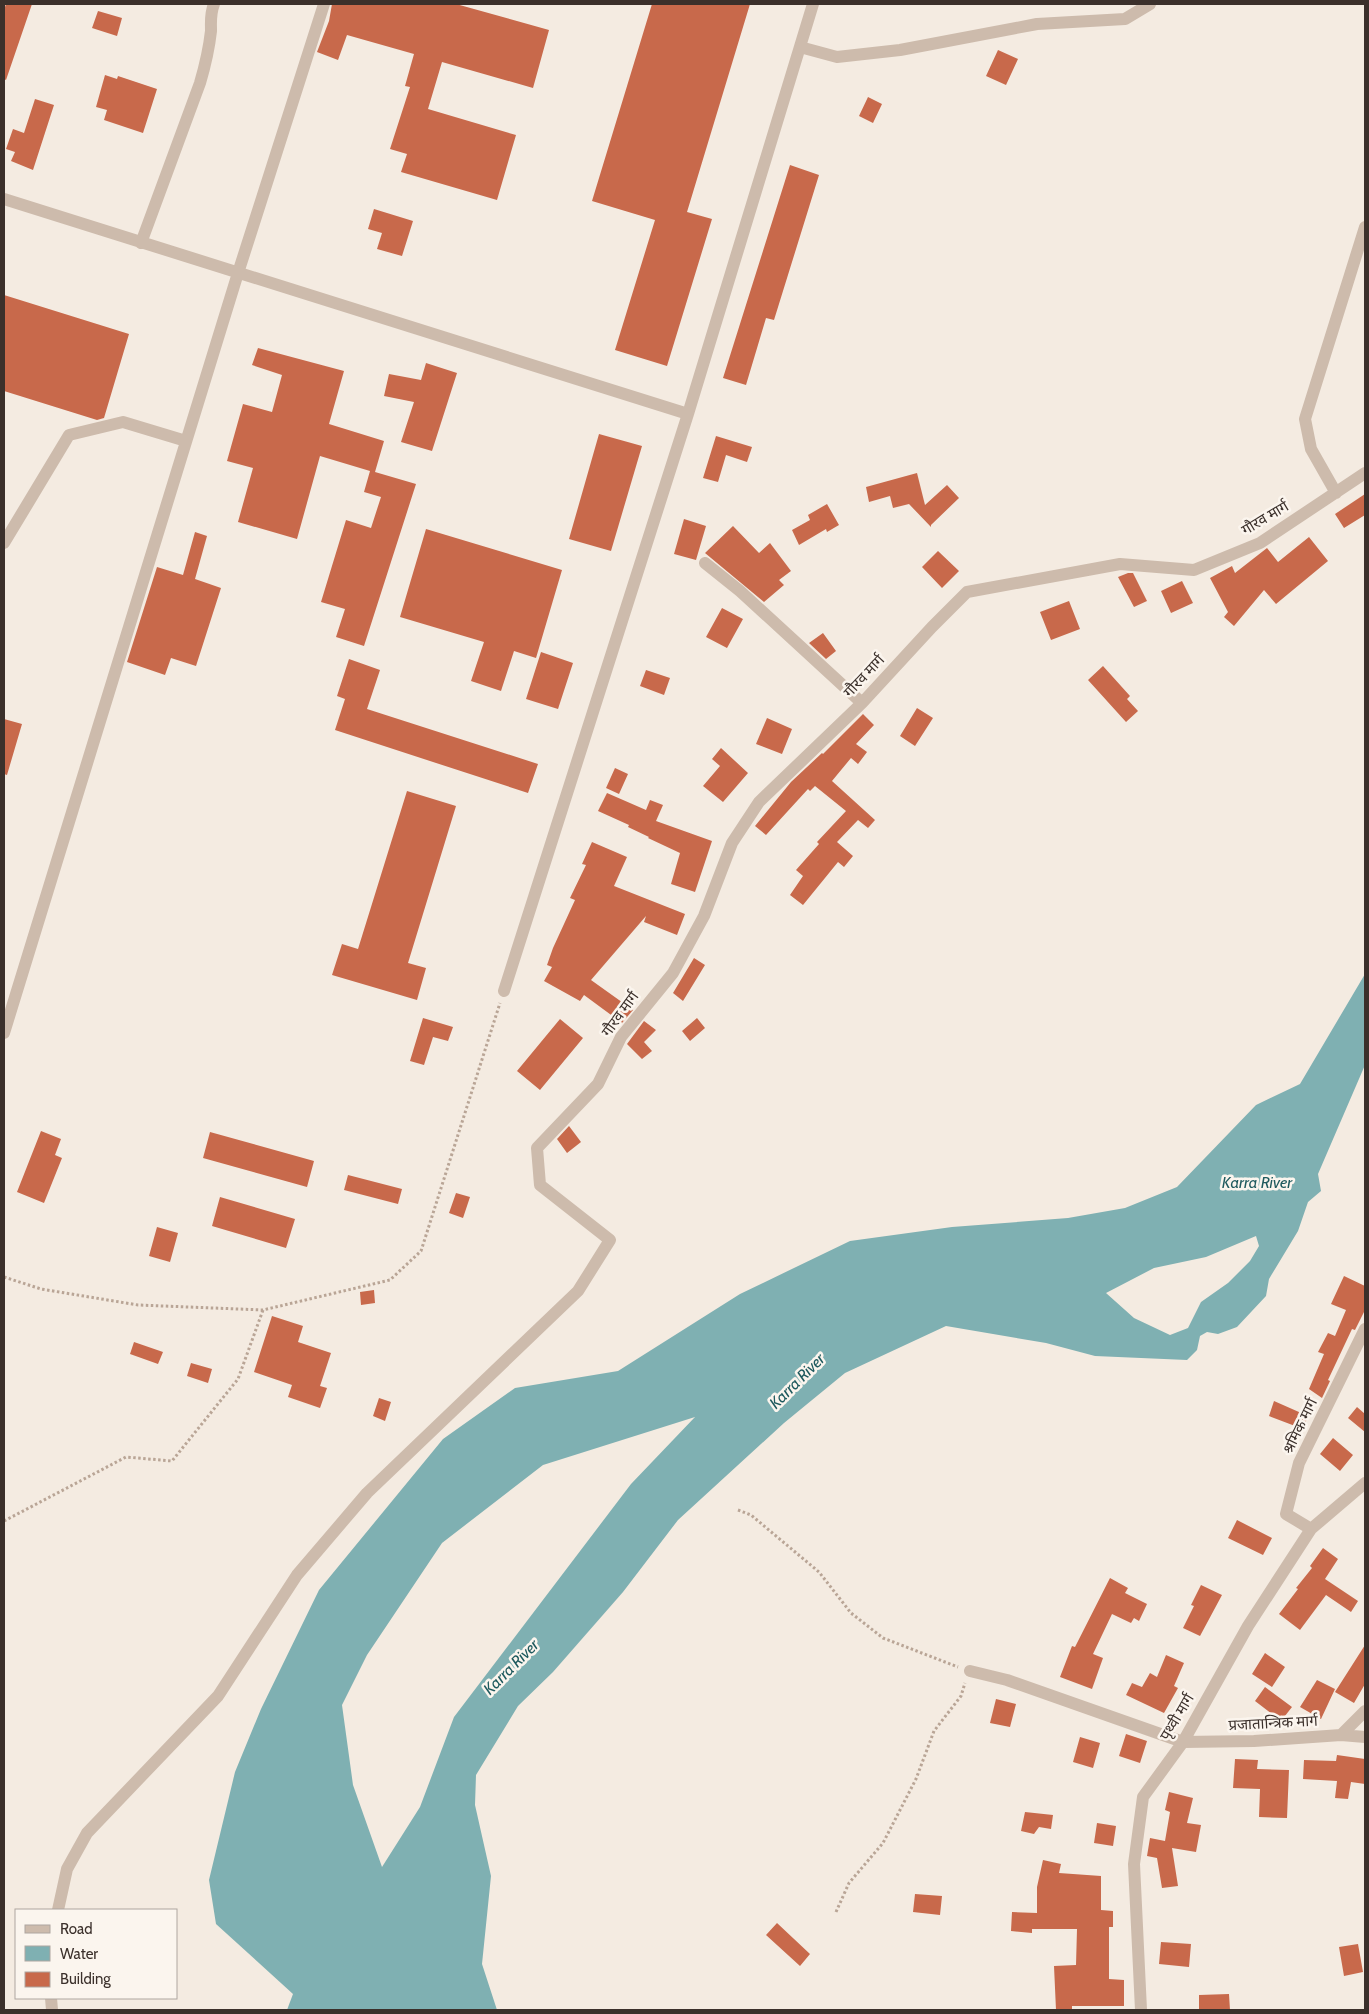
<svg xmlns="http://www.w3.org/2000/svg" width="1369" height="2014" viewBox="0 0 1369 2014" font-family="Cabin,'Noto Sans Devanagari',sans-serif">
  <rect width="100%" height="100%" fill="#f4ebe1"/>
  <path fill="#7fb0b2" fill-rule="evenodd" d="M1365,974V1065L1318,1174L1321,1191L1308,1202L1298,1231L1269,1279L1266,1296L1237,1327L1218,1334L1207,1332L1200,1336L1197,1350L1187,1360L1095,1356L1046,1343L946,1326L845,1373L784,1423L678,1520L623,1592L553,1672L518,1706L476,1775L475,1805L491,1876L482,1964L497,2010H287L293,1994L216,1924L209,1880L235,1772L261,1709L319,1590L443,1439L515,1388L618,1371L740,1294L850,1241L952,1227L1068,1218L1125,1208L1177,1187L1256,1105L1300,1084ZM1256,1236L1259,1246L1250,1261L1228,1283L1201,1302L1188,1328L1170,1335L1134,1318L1106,1293L1154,1268L1206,1257ZM695,1417L631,1484L454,1717L420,1807L382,1867L353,1785L342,1705L367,1655L442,1543L543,1465Z"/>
  <path fill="#c8694b" d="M6,4H32L6,80L4,79V10Z
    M332,4H456L549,30L533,88L442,62L428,109L516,135L497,200L401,172L407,154L390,149L410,87L405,86L414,54L347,35L338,60L317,52L329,21Z
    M652,4H750L687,212L712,219L667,366L615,350L655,220L592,201Z
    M98,11L122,18L117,36L92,28Z
    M998,50L1018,59L1006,85L986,76Z
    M105,75L117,79L118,76L157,89L143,133L104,120L107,110L96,107Z
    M868,97L882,104L873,123L859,116Z
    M35,99L54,105L33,170L11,161L15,152L6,149L13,129L24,133Z
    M790,165L819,175L774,320L766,318L746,385L723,378Z
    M374,209L413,221L402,256L377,249L382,233L368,229Z
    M4,295L129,334L104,418L97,420L4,391Z
    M258,348L344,371L329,424L384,441L375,472L416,484L364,646L336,637L345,609L321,602L346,520L371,528L381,497L364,492L370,471L320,456L297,539L238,522L253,468L227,461L243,404L272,412L282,375L252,365Z
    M426,363L457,373L432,451L401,442L414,402L384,396L389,374L421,380Z
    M599,434L642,446L611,551L569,539Z
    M716,436L752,447L747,462L726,455L718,482L703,478Z
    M917,473L925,505L947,485L959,498L931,525V527L909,504L893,508L890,496L869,502L866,487Z
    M1365,494V515L1344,528L1335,514Z
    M827,504L839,525L827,532L826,529L799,545L792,530L810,520L808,515Z
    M684,519L706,526L696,560L674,554Z
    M733,526L759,553L770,543L791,571L779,580L784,585L764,602L705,553Z
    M426,529L562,570L536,658L514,651L501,691L471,681L484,642L400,617Z
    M195,532L207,536L195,579L221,588L196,666L171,658L165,675L127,662L157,567L183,575Z
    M1309,537L1328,561L1276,604L1264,590L1234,626L1224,617L1228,612L1210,578L1232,566L1235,573L1267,548L1278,562Z
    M938,551L959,571L942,588L922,567Z
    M1128,573H1133L1147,601L1134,607L1118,577Z
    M1182,581L1193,603L1171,613L1161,591Z
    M1069,601L1080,629L1051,640L1040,612Z
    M722,608L743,619L727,648L706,637Z
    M823,633L836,651L826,659L809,643Z
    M541,652L573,663L558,709L526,699Z
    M349,659L380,670L367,709L538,764L528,793L335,730L345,699L337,696Z
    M1103,666L1130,696L1127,699L1138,711L1126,722L1088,680Z
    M646,670L670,678L664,695L640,686Z
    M917,708L933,718L915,746L900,736Z
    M863,714L874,725L856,744L867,752L858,764L851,758L832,781L875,820L868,828L858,820L837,842L853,856L844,867L838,862L803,905L790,895L803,876L796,870L819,844L817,842L846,811L815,786L810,791L808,789L766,835L755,826L791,782L822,753L823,754Z
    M767,718L792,729L782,754L756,744Z
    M4,719L22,724L7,775L4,774Z
    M721,748L748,773L723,802L703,786L720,766L712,759Z
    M615,768L628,774L619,794L606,788Z
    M407,791L456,806L408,963L426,968L417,1000L332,975L342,944L358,949Z
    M607,793L646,810L650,800L663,805L656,821L712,841L695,892L671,884L680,853L648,838L649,837L628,827L629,825L598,811Z
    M592,842L627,857L614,886L685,914L677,935L644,922L646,916L591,980L633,1010L622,1023L584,995L580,1001L544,981L552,967L547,965L553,948L575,900L570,898L586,865L582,864Z
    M694,958L705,965L683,1001L673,993Z
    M423,1018L453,1027L448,1041L433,1037L424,1065L410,1061Z
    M697,1018L705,1028L690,1041L682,1031Z
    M560,1019L583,1038L540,1090L517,1071Z
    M644,1021L656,1030L644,1042L652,1051L642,1059L627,1044Z
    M569,1126L581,1142L567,1153L557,1139Z
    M41,1131L61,1139L55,1155L62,1158L44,1203L17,1192Z
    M210,1132L314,1161L307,1187L203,1158Z
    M348,1175L402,1189L398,1204L344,1190Z
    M456,1193L470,1197L463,1218L449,1213Z
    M220,1197L295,1219L286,1248L212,1226Z
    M157,1227L178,1233L170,1262L149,1256Z
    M1344,1276L1365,1286V1310L1355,1330L1352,1329L1328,1380L1330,1381L1322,1398L1309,1389L1324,1354L1318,1352L1328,1333L1335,1336L1346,1310L1331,1304Z
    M374,1290L375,1303L361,1305L360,1292Z
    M272,1316L303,1326L298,1342L331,1353L320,1386L327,1388L320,1408L288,1397L292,1385L254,1372Z
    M134,1342L163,1352L158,1364L130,1354Z
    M191,1363L212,1369L208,1383L187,1376Z
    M379,1398L391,1402L385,1421L373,1416Z
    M1274,1401L1308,1416L1303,1429L1269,1416Z
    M1357,1407L1365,1414V1432L1348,1418Z
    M1333,1438L1353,1455L1340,1471L1320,1454Z
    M1237,1520L1272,1538L1263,1555L1228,1538Z
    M1323,1548L1338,1559L1325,1579L1358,1601L1351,1612L1326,1595L1300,1630L1279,1614L1298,1589L1296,1588L1312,1568L1310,1566Z
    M1110,1578L1128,1588L1125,1593L1147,1604L1139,1621L1134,1618L1131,1623L1112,1614L1093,1654L1103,1658L1092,1689L1060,1677L1072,1646L1075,1647Z
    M1201,1585L1222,1595L1200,1636L1183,1628L1194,1606L1191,1605Z
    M1365,1645V1684L1354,1703L1335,1692Z
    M1265,1653L1285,1667L1272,1687L1252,1674Z
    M1166,1655L1184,1663L1174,1686L1178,1688L1164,1713L1126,1695L1132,1683L1142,1687L1150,1673L1157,1677Z
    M1317,1680L1335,1689L1321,1719L1300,1707Z
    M1265,1687L1292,1707L1281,1721L1255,1701Z
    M996,1699L1016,1704L1010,1727L990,1723Z
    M1126,1734L1147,1741L1140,1763L1119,1756Z
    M1080,1737L1100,1743L1093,1768L1073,1762Z
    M1337,1755L1365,1759V1784L1351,1782L1348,1799L1335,1798L1337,1781L1303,1779L1304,1760L1336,1761Z
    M1235,1759L1258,1760L1257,1769L1289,1770L1287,1818L1259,1817L1260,1789L1233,1788Z
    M1169,1792L1193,1798L1187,1823L1201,1825L1196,1852L1172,1848L1178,1886L1162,1888L1157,1858L1147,1856L1150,1838L1165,1841L1170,1812L1165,1810Z
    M1025,1812L1053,1815L1051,1829L1039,1827L1034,1834L1021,1831Z
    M1097,1823L1116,1826L1113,1846L1094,1843Z
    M1043,1860L1061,1864L1059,1873L1101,1876V1910L1113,1911V1927H1109V1979L1124,1980V2006H1072V2010H1056L1054,1966L1076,1965L1077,1929H1032V1933L1011,1931L1012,1912L1037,1913V1887Z
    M915,1894L942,1896L940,1915L913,1912Z
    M777,1923L810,1954L800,1966L766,1935Z
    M1161,1942L1191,1944L1189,1967L1159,1964Z
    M1358,1944L1363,1972L1344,1976L1339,1947Z
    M1229,1994L1230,2010H1199V1995Z"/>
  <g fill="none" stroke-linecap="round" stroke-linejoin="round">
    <path stroke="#b9a596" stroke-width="3" stroke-dasharray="2.5 2.5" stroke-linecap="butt" d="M4,1277L41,1289L138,1305L263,1310L390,1280L421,1251L500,1003
      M738,1510L751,1515L819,1572L851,1613L883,1638L958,1667
      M4,1521L126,1457L172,1461L238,1379L263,1310
      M836,1912L849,1883L883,1843L916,1779L934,1731L961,1696L965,1683"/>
    <path stroke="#cdbbac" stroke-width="12" d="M800,47L837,57L900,50L1037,24L1125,19L1150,4
      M4,199L688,414
      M141,243L200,83C205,66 209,49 211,31C211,21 210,14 214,4
      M1336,493L1311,449L1305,419L1365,227
      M4,543L69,435L123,422L186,441
      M705,563L740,591L862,703
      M504,991L688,414L813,4
      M4,1033L238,273L324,4
      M1311,1529L1286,1514L1299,1463L1365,1329
      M970,1671L1007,1680L1183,1742L1254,1741L1341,1735L1365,1737
      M1341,1735L1365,1711
      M58,1910L67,1869L87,1833L218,1696L297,1575L367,1493L578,1291L610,1240L540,1185L537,1148L598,1084L621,1037L673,973L704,916L732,843L759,802L862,703L932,627L967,592L1120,564L1194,570L1260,543L1365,473
      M51,1998L52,2010
      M1141,2010L1134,1864L1143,1797L1183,1742L1248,1626L1311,1529L1365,1483"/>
  </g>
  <g text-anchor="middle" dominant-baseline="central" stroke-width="5" stroke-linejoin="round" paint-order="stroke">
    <g font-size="15" fill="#3b302b" stroke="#fbf5ee">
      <text transform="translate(1265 518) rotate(-31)">गौरव मार्ग</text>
      <text transform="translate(864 676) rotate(-47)">गौरव मार्ग</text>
      <text transform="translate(620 1014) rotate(-54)">गौरव मार्ग</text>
      <text transform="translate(1300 1426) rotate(-64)">श्रमिक मार्ग</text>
      <text transform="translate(1177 1717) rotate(-59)">पृथ्वी मार्ग</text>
      <text transform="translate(1273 1723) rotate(-3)">प्रजातान्त्रिक मार्ग</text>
    </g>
    <g font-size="16" font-style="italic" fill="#1f5a5e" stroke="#fbf5ee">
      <text x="1257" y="1182">Karra River</text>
      <text transform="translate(797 1381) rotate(-45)">Karra River</text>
      <text transform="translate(511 1667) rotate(-45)">Karra River</text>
    </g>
  </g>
  <rect width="1369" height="2014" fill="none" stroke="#3b302b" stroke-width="10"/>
  <rect x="15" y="1909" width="162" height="90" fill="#fbf5ee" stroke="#aea6a0"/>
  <rect x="25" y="1925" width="25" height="8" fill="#cdbbac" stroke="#aea6a0"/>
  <text x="60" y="1934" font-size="15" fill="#3b302b">Road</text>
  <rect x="25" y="1946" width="25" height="15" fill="#7fb0b2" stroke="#aea6a0"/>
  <text x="60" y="1959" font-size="15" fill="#3b302b">Water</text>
  <rect x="25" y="1972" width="25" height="15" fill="#c8694b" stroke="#aea6a0"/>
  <text x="60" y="1984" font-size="15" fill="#3b302b">Building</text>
</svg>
